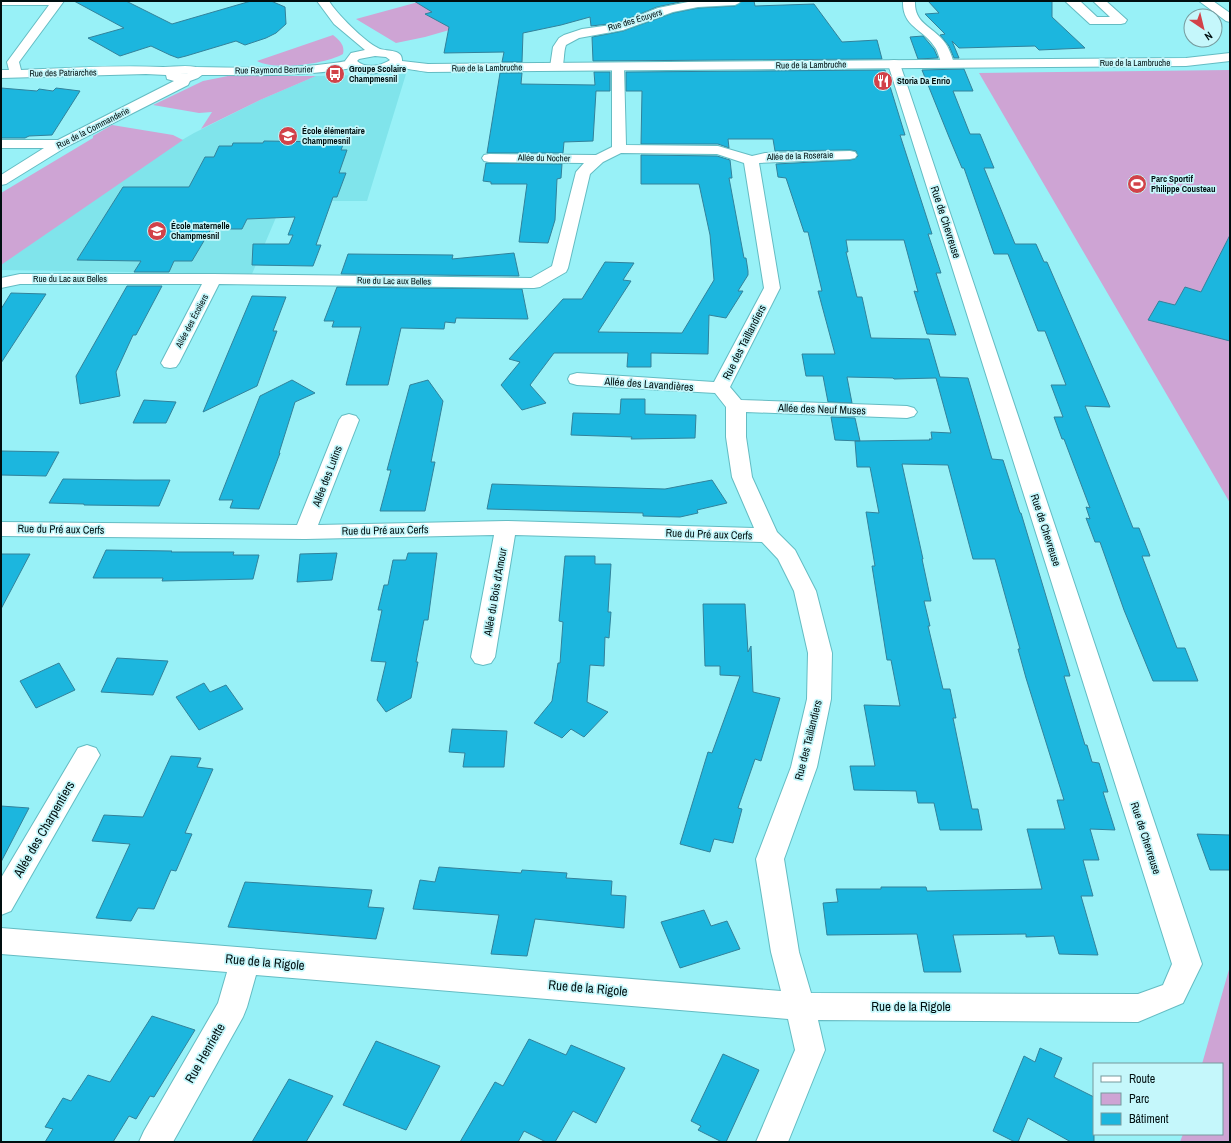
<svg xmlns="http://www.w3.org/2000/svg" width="1231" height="1143" viewBox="0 0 1231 1143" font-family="'Archivo Narrow',sans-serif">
  <rect width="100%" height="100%" fill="#98f1f7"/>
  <path fill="#80e4eb" d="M406,74L367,201H283L252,274L1,270V261L137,166L194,133L260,100L316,76Z"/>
  <path fill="#cea4d4" d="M422,1L522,9L425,37L396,43L356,19Z
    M333,35C340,41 345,45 343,54C325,64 276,71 257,61Z
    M1230,70V503L979,73Z
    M228,76H316L260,100L201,129L212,112L199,113L153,105L203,81Z
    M112,125L173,135L183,140L1,265V193L93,138V136Z
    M1230,966V1142H1180L1183,1134H1222V1064H1202Z"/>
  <path fill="#1cb6de" stroke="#32829b" d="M74,1H126L172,24L251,1H271L285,7L286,24L276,33L266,38L245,45L236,41L186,56L178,58L170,55L151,46L120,56L88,38L124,28Z
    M414,1H685L657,7L618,23L591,26L590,17L561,25L523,33L522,62H502L504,52L444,53L449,27L425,14L432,12Z
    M742,1H754L755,6L814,4L842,42L877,40L882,59L593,61L592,37L623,31L673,13L698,8L735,6Z
    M928,1H1052V17L1085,48L1039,50L1035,46L959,48L952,41L959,58H954L949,46L940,35L945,34L925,14L939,13Z
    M923,36L934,49L938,58L918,59L910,37Z
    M964,69L973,91H953L970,134H980L994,168H984L1015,244H1036L1044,262H1047L1110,407L1085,406L1133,528H1139L1150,556H1142L1177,648H1185L1198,681H1153L1124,610L1100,542H1095L1086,518L1090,519L1086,507L1090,508L1064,439H1062L1054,417H1063L1051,385H1066L1045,331H1038L1008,254H994L964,168H962L949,137L922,70Z
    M885,70L905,135H900L932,234H928L941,273H936L956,335L927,334L914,291L918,292L904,240H846L848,252H846L857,297H862L871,338L929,339L940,377L968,378L992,459L1003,460L1020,513H1021L1070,676H1064L1085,745H1087L1092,762L1099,763L1108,792H1103L1115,830L1090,829L1099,860H1083L1093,896H1081L1098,955L1059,954L1054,936L1026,937V934L953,935L961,972H924L917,934L827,935L823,903L838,902L836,889H881V887H926L927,891L1042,889L1027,829H1065L1057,800H1064L1026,678L1018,649H1020L995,559H973L948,465L902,464L923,559H922L931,601H924L930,626H928L943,689H950L956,718H953L972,809H978L982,830H940L934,803H918L916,791L854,790L850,766H875L864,705L900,706L891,660H887L872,566H875L866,512L879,513L870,467H857L855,441L930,440L929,439H932L931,432L951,433L936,378L894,379L893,378L847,377L852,403L828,402L823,376H806L802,354H835L818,291H822L808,232H804L786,178L778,177L776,164L850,160L855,159L858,156L856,151L850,150L775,151L773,139H728L729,148L718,144H641L642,91H626V72Z
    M594,72H610V91H596L593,141L564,142L563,153H487L500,73H522L521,84L595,85Z
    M1,88L37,91L39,89L53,91L56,88L80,91L52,135L29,136L25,138H1Z
    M264,141L344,142L341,150H347L339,173H346L337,197H333L316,245H321L313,266L252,265L253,244H289L293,235H288L295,217L247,219L242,229H211L192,261H174L169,272H134L141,261L77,260L123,187H189L205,157H214L219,146H232L233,143H263Z
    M641,155L717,156L730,160L732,178H729L744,258H746L748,271V275L738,291H743L726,318L709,315L708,354L651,353V367H627L628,353H554L530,385L546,403L522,410L501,385L520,362L509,359L563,299H582L605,262L634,263L623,280L631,281L598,332L682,333L714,280L710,235L699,184H641Z
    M486,163L562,164L561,178L557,179L555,220L548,243L519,242L527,184H491V182L483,181Z
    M1230,235V341L1148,320L1159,301L1175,305L1185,287L1201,292Z
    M514,253L519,276L341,274L348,254L453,255L452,259Z
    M127,286H162L136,335H133L116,372L120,396L80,404L76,376Z
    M337,287L522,289L528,319L456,318L455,323L445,322L444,329L401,328L388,385H346L361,327H332L334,321H324Z
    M11,293L46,294L1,363V309Z
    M252,296L286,297L273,331H277L257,386L203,412Z
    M292,380L315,393L295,402L279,453H280L259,509L230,508L233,500H219L260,396Z
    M428,380L443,401L431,462H435L425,511H380L391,470H387L410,385Z
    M621,399H645V414L696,415L695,438L631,439L632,437L571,435L573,413L620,414Z
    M144,400L176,402L166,423H133Z
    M831,417L855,418L860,441L835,440Z
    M1,451L59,452L46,476L1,475Z
    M63,479L135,480H170L159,506L84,505V504L49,503Z
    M712,480L727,503L697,510L698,513L680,517L643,516V513L487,509L492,484L665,489Z
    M106,550L172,551L171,552H234L233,555H259L253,579L162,581L163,578H93Z
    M337,553L332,580L297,582L300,554Z
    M408,553H437L428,620H424L416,662H418L411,698L386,712L377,700L386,662L371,661L382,610H378L384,585H388L393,560H406Z
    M1,554H30L1,609Z
    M565,556H595V564H611L608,612H611L609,638L605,637L604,666L590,665L587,702L608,712L584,737L571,729L562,738L534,723L552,701L558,663H560L563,622L559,621Z
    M703,604H745L748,652L751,646L753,692L780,698L761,761L755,759L738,808L742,809L733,843L714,839L710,852L680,844L708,752L712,753L740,676L720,675V666H705Z
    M117,658L168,661L153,695L101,692Z
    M59,663L75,690L36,708L20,681Z
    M204,683L210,692L226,685L243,709L199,730L176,697Z
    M452,729L507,731L504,767H463L465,753L449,752Z
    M171,756L201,758L197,767L213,769L185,833L192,834L176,871L171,870L154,909L138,908L131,921L96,918L130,844L92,841L99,826L104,815L143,817Z
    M1,806L29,808L1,862Z
    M1197,834L1230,835V870H1210Z
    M439,867L521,873L522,870L567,873L566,878L612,881L611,895L626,896L624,928L535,919L527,956L491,954L499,915L413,909L420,880L435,882Z
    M245,882L372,890L368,907L384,908L376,939L228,927Z
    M704,910L711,926L727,921L740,949L680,968L661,922Z
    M152,1016L195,1030L154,1097L150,1096L136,1119L129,1116L113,1142H45L53,1129L45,1127L63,1098L71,1101L88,1075L110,1082Z
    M529,1039L566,1055L571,1045L625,1068L596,1123L573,1111L555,1142H546L524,1131L518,1142H460L495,1082L503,1086Z
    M376,1041L440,1066L406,1130L343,1105Z
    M1040,1048L1062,1058L1054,1077L1094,1097V1142H1071L1028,1118L1018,1142H1015L993,1131L1024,1056L1035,1062Z
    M723,1054L759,1070L726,1142H722L698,1130L701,1126L691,1121Z
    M289,1079L333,1096L306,1142H252Z"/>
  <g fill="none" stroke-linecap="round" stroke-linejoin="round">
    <defs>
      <path id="minor" d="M1,1H64L19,62L21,70C68,68 116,65 163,67C174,67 185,65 196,67C248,68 300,70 352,60L357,61L358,64L357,67L352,68C302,77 252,75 202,75L198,78L190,81L188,85L66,147L6,184L1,185V175L44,148H1V140H58L174,81L167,79L166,75L146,74L1,78V70H9L7,62L49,5H1ZM188,73L179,74L187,73Z
        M693,1H741L739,3L735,5L698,7L673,12L623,30L579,38L566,45C563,53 565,63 561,70H551L550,67L553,47L559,38L564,35L582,29L618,24L658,8Z
        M903,1H915C914,22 929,25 941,38C948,45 951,54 954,63L953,66H943C939,60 939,52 934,46C922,28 902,27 903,1Z
        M1065,1H1080L1097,17H1110L1093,1H1106L1127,20L1125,23L1121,24H1090Z
        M894,60L899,61L900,64L1202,964L1183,1003L1138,1022L818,1020L825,1050L788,1142H756L795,1050L788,1019L256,975L247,1007L243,1017L173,1142H139L144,1131L218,1003L227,972L1,954V928L781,991L771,952L756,859L791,767L807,699L808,653L794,591L778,559L762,542L515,535L495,657L491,663L483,665L475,663L471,657L494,535L305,539L1,536V522L297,525L339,420L342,416L349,414L356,416L359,420L318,525L506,521L754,528L732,477L726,437V407L715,393L577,385L570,383L568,379L570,375L577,373L714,382L764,288L744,163L717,154L621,153L603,162L590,174L568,268L566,272L540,287L534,288L219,284L179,363L176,367L170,368L164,367L161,363L202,284H20L1,288V278L20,274H213L531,278L552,266L576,172L584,163L489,162L484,161L482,158L484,155L489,154L596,155L612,147V67L613,64H623L624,67L626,145L718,146L752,156L765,153L850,151L855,152L857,155L855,158L850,159L759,163L780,288L730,387L741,400L907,406L914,408L917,412L914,416L907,418L746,412V437L752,477L777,532L795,550L816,591L832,653L831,699L817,767L784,859L799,952L811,993L1138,994L1163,985L1172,964L888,64L889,61Z
        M87,745L96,748L100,755L11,911L1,915V878L78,748Z"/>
      <path id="tertiary" d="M317,1H329C336,13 365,42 378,48C385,52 403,48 402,61L428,64L1186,58L1230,53V61L1186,66L428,72C418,71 407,68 396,68C391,68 386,71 381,72C370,75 349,74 345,61L351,53L365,50L334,24ZM375,56L386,57L390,60C381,66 366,69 357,61L359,59Z
        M1199,1H1213L1230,13V22L1226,21Z"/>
    </defs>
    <use href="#minor" stroke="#64bcc3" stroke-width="2"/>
    <use href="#tertiary" stroke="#64bcc3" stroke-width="2"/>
    <use href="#minor" fill="#fff" fill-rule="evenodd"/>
    <use href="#tertiary" fill="#fff" fill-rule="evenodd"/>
  </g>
  <defs>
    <symbol id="bus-disc" viewBox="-11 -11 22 22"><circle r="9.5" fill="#d24249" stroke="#c5f7fb"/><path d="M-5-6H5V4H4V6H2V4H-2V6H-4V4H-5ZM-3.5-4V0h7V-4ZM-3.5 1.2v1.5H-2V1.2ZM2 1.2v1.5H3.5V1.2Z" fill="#fff"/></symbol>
    <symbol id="restaurant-disc" viewBox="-11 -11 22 22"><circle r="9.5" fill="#d24249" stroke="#c5f7fb"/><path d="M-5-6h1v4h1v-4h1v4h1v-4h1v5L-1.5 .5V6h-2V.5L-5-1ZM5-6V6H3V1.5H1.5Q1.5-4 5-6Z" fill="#fff"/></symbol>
    <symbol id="school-disc" viewBox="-11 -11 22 22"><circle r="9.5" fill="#d24249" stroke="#c5f7fb"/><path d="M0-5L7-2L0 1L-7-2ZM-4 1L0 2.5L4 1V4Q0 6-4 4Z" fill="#fff"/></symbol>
    <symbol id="stadium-disc" viewBox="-11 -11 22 22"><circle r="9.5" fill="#d24249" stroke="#c5f7fb"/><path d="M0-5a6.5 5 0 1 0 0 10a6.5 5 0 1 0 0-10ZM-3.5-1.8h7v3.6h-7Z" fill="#fff"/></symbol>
  </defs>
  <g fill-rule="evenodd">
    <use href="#bus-disc" x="324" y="63" width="22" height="22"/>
    <use href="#restaurant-disc" x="872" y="70" width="22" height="22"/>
    <use href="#school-disc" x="277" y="125" width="22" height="22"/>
    <use href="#stadium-disc" x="1126" y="173" width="22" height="22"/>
    <use href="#school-disc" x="146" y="220" width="22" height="22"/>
  </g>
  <g text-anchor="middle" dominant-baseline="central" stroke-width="3.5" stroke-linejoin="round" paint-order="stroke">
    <g font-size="9" fill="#000f10" stroke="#c5f7fb">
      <text transform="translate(635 20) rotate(-17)">Rue des Écuyers</text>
      <text x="1135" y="63">Rue de la Lambruche</text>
      <text transform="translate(811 65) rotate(-1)">Rue de la Lambruche</text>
      <text transform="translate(487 68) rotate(-1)">Rue de la Lambruche</text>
      <text transform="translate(274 70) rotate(-1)">Rue Raymond Berrurier</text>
      <text transform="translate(63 73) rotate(-1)">Rue des Patriarches</text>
      <text transform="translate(93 128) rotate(-27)">Rue de la Commanderie</text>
      <text transform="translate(800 156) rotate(-2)">Allée de la Roseraie</text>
      <text transform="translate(544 158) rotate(1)">Allée du Nocher</text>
      <text x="70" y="279">Rue du Lac aux Belles</text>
      <text transform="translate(394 281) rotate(1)">Rue du Lac aux Belles</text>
      <text transform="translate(192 321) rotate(-62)">Allée des Écoliers</text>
    </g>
    <g font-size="9" font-weight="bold" fill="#000f10" stroke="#c5f7fb" text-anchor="start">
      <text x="349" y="69">Groupe Scolaire<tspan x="349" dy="10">Champmesnil</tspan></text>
      <text x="897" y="81">Storia Da Enrio</text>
      <text x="302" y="131">École élémentaire<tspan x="302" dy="10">Champmesnil</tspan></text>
      <text x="1151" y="179">Parc Sportif<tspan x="1151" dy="10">Philippe Cousteau</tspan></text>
      <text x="171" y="226">École maternelle<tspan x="171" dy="10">Champmesnil</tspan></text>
    </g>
    <g font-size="11" fill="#000f10" stroke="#c5f7fb">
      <text transform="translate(946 222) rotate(72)">Rue de Chevreuse</text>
      <text transform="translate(744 342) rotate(-63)">Rue des Taillandiers</text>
      <text transform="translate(649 384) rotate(4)">Allée des Lavandières</text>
      <text transform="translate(822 409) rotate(2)">Allée des Neuf Muses</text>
      <text transform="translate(327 476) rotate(-69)">Allée des Lutins</text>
      <text transform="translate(61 529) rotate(1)">Rue du Pré aux Cerfs</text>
      <text transform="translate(385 530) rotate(-1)">Rue du Pré aux Cerfs</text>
      <text transform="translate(1046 530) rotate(72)">Rue de Chevreuse</text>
      <text transform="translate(709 534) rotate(2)">Rue du Pré aux Cerfs</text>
      <text transform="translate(495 592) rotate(-80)">Allée du Bois d'Amour</text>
      <text transform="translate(808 740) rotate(-76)">Rue des Taillandiers</text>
      <text transform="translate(1146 838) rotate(72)">Rue de Chevreuse</text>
    </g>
    <g font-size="13" fill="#000f10" stroke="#c5f7fb">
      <text transform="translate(44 829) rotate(-60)">Allée des Charpentiers</text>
      <text transform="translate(265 962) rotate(5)">Rue de la Rigole</text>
      <text transform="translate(588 988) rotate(5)">Rue de la Rigole</text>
      <text x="911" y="1006">Rue de la Rigole</text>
      <text transform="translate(205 1053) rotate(-60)">Rue Henriette</text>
    </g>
  </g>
  <rect width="1231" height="1143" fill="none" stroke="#000f10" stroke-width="4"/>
  <rect x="1093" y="1063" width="130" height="72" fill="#c5f7fb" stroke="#769a9d"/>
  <rect x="1101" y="1076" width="20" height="6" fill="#ffffff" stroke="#769a9d"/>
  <text x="1129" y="1083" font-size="12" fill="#000f10">Route</text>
  <rect x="1101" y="1093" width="20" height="12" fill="#cea4d4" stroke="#769a9d"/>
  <text x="1129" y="1103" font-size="12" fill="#000f10">Parc</text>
  <rect x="1101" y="1113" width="20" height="12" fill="#1cb6de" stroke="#769a9d"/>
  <text x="1129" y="1123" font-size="12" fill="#000f10">Bâtiment</text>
  <g transform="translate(1203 28) rotate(145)"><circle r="19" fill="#c5f7fb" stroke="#769a9d"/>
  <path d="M0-3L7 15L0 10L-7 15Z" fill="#d24249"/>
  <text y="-6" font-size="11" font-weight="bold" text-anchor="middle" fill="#000f10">N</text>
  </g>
</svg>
